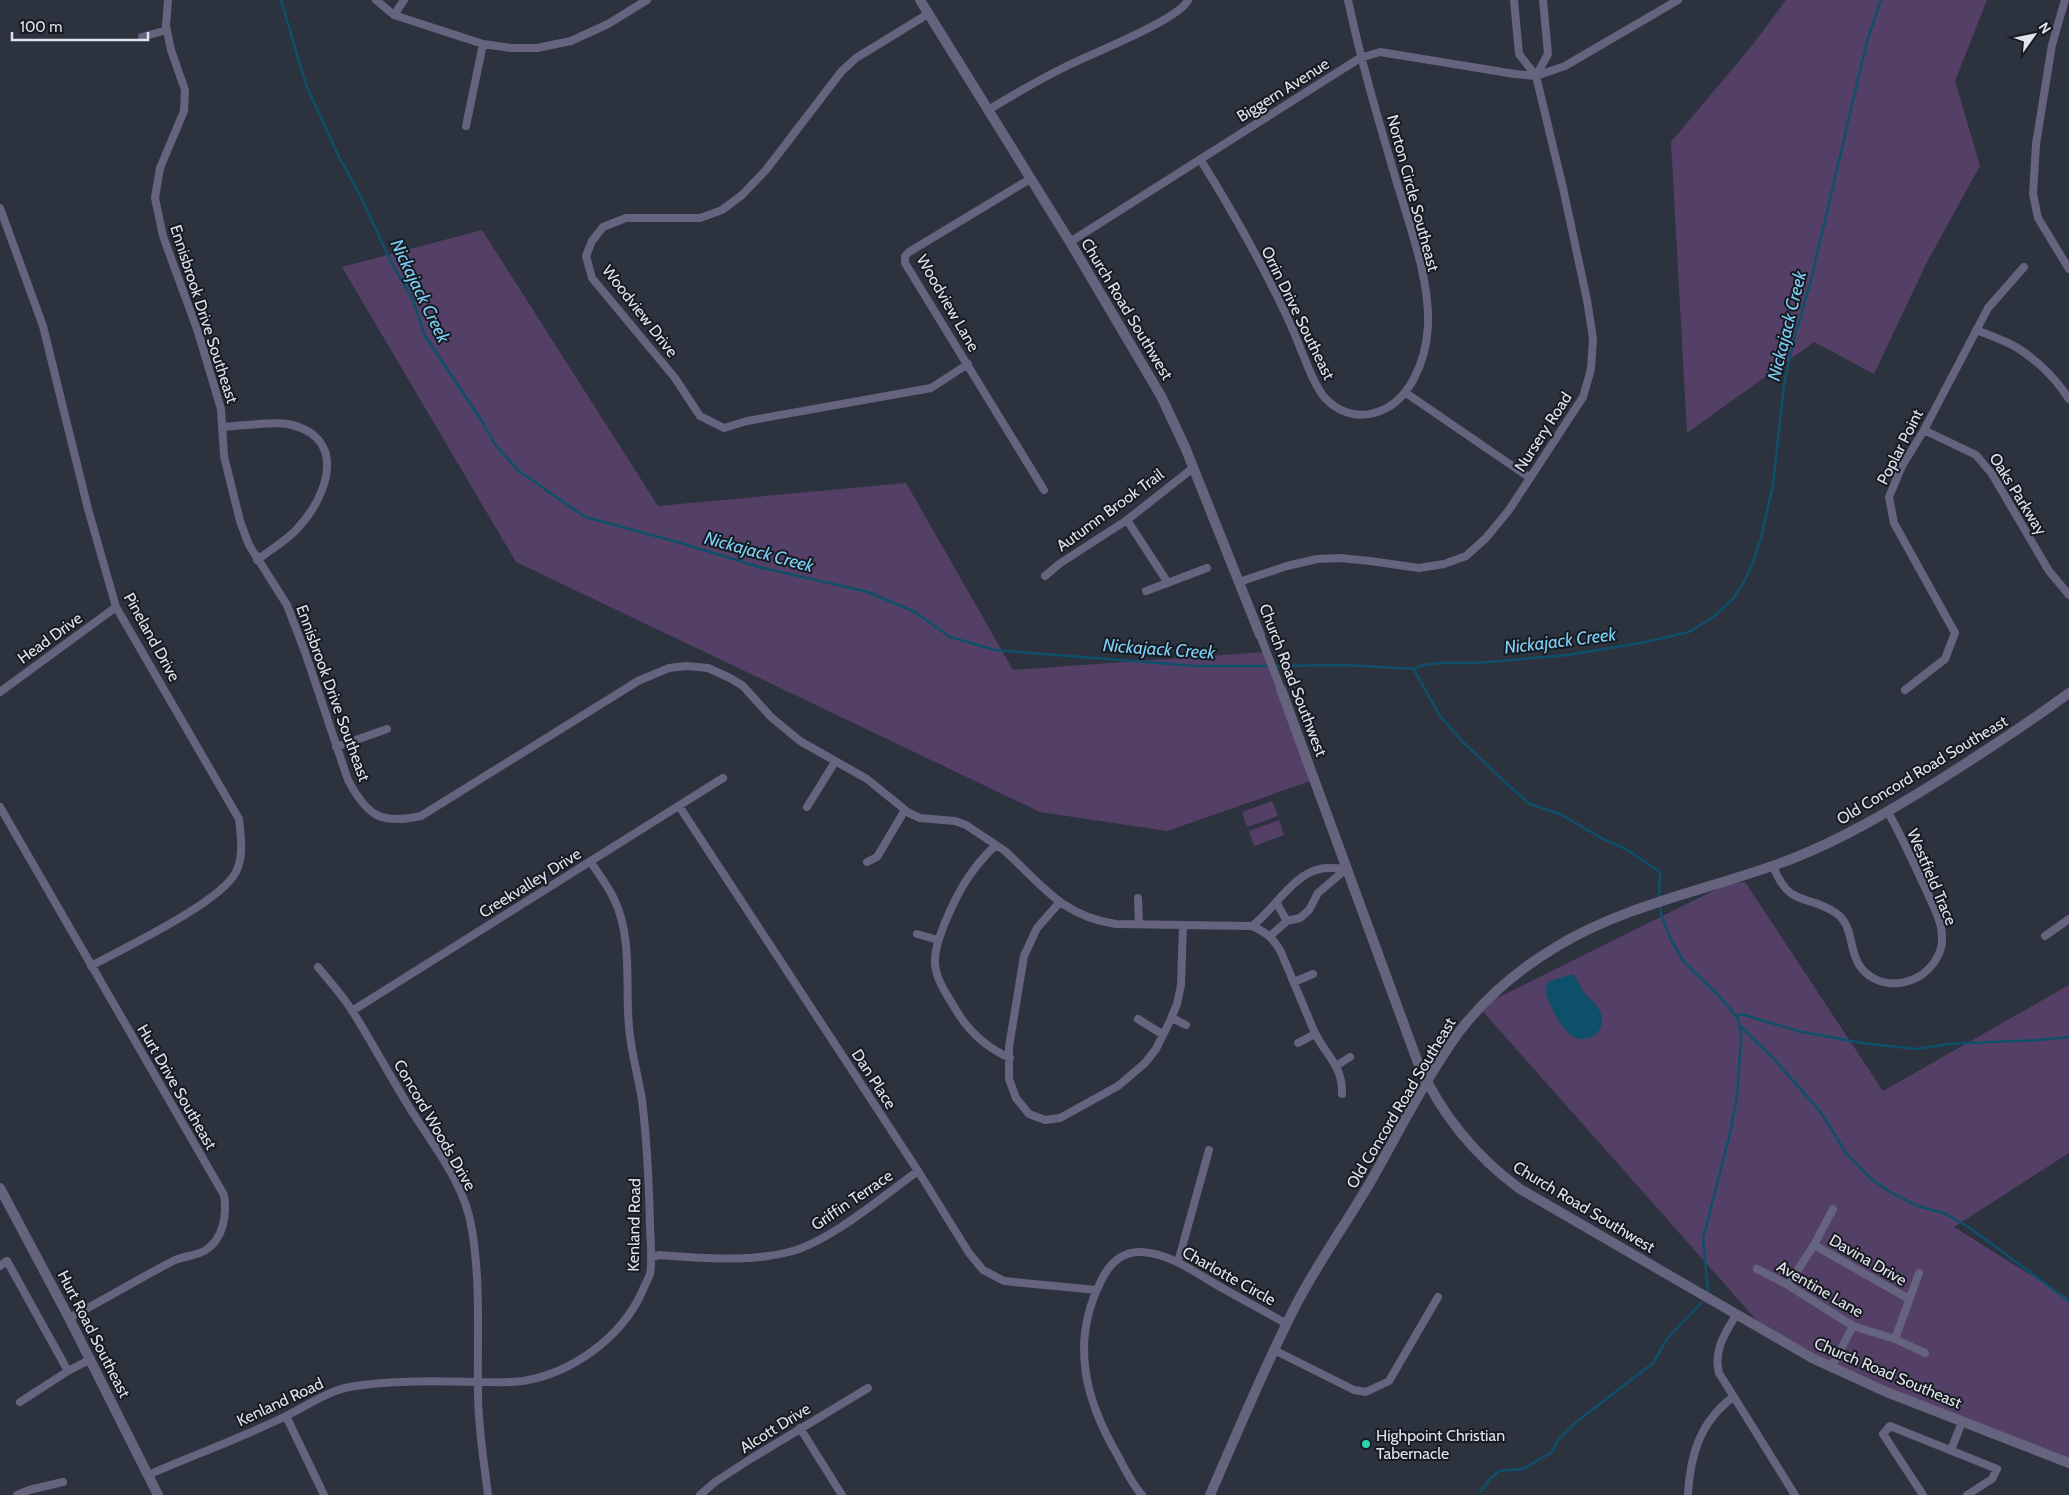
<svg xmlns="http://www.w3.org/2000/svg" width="2069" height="1495" viewBox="0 0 2069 1495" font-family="Cabin,sans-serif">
  <rect width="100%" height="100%" fill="#2d323f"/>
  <path fill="#544067" d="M1786,0H1987L1955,81L1980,166L1927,262L1874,374L1814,342L1687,433L1671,142L1754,43Z
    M482,230L658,506L906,483L1013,670L1266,652L1319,778L1167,831L1040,812L516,562L342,267Z
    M1272,801L1278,816L1247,827L1242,812Z
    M1279,820L1284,835L1254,846L1249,831Z
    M1745,882L1883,1091L2069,985V1153L1954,1227L2069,1299V1468L1867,1384L1760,1324L1479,1007L1729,883Z"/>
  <path fill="#0e506a" d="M1573,974C1578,979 1579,985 1583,991C1587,997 1594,1001 1598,1008C1609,1024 1596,1044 1576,1038C1562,1033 1546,1001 1545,987L1550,981Z"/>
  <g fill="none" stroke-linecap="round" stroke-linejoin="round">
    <path stroke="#0e506a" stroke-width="2.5" d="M281,0L306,85L339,157L360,195L391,262L413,300L425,336L481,420L496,446L519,471L585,517L681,543L759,567L868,592L915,612L950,637L995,650L1196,666H1269
      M1275,666L1344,665L1416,669L1419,666L1438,663H1477L1568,655L1646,642L1689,632L1712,618L1731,601L1744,582L1752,565L1761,538L1773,485L1784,385L1793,343L1811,280L1867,41L1881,0
      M1413,668L1440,716L1461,740L1507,784L1530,804L1560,814L1603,839L1626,849L1660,872L1659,899
      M1660,905L1661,914L1670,938L1684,962L1717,994L1737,1017L1740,1026L1741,1040L1737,1096L1730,1133L1703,1239L1708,1291
      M1737,1017L1741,1014L1798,1031L1862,1043L1916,1049L1949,1044L2038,1040L2069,1037
      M1741,1027L1771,1056L1820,1111L1846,1153L1871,1179L1892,1193L1918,1206L1946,1214L1970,1228L2069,1301
      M1481,1491L1490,1479L1499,1471L1523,1469L1552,1452L1557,1441L1575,1423L1653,1363L1667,1339L1701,1303"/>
    <path stroke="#65637e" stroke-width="8" d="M168,0L166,26L171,50L185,90L184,111L160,168L155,198L163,236L198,332L221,409L224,456L240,521L249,545L287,605L305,652L348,780C367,816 381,825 421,816L638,681L669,668L686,666L708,668L730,678L743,686L771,717L800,741L867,779L909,813L920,818L955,821L966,825L1005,851C1042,885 1063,917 1116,924L1252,926C1266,932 1274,939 1281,952C1292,978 1303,1005 1314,1031C1325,1055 1343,1065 1342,1094
      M376,0L394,15L483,44L511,48H537L571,41L608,24L647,0
      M2065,0L2052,45L2036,144L2033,194L2038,218L2069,269
      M928,14L856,58L841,72L766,170L742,195L722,210L700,218H626L603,227L592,241L586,256L592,278L675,378L700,416L724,428L747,421L931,388L968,364
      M394,15L404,0
      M142,37L167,30
      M1536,76L1548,54L1543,0
      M988,110C1013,95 1038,80 1065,67C1088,55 1179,20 1188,0
      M466,126L483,44
      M1200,159C1227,202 1253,248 1276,294C1285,312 1294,331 1301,350C1308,366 1314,385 1325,398C1338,412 1356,418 1374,413C1410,404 1426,360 1428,326C1430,280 1410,227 1397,183C1379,122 1361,62 1348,0
      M1030,179L909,252L905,256V263L1044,490
      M0,208L43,326L88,509L116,607L239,819C241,837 244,856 236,872C220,903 124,948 91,966
      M1070,242L1360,58L1380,52L1515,74L1536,76L1565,66L1678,0
      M1976,330C1989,335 2003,340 2016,347C2037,360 2056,379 2069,399
      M1406,393L1530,478
      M223,427C239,426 275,421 288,424C349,437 328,496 297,529C286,541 270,550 257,560
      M1924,430L1976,455L1992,474L2049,571L2069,595
      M1127,520L1168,583
      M1045,576L1059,564L1127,520L1193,468
      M1239,582L1287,566L1317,559L1340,558L1370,561L1419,568L1444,564L1466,556L1486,538L1509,510L1583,397L1591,369L1593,338L1587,300L1563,188L1536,76L1519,54L1514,0
      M1146,591L1207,568
      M1260,635L1281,689
      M1905,690L1945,659L1955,633L1894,523L1889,497L1902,466L1924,430L1988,308L2024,267
      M0,692L116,607
      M336,747L387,729
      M679,806L918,1171L969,1253L983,1270L1004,1281L1096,1290
      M0,807L224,1195C227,1214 224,1238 206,1250C197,1256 183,1256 173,1261C138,1279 104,1300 69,1318
      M807,807L835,762
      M996,845C971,868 957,893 944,925C939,938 934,951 935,965C937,982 948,996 956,1010C969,1032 987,1048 1010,1058
      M867,862L877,857L905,810
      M1773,866C1790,909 1807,893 1836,913C1859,929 1843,963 1875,979C1889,986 1905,984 1918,977C1932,969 1943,953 1942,937C1942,922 1934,908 1928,894C1915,866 1903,839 1888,812
      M1138,898L1139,924
      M1276,902L1287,921
      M1059,903L1037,928L1024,956L1009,1047V1079L1016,1098L1029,1114L1045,1120L1060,1118L1118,1086L1145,1063L1156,1049L1170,1021L1177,1004L1181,985L1183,926
      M1252,926C1274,910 1293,874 1320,869C1328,867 1338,869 1347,868
      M917,934L938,940
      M1270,936L1287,921L1300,918L1309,910L1318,893L1347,868
      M2045,936L2069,919
      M318,967C330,982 343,996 353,1012C373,1044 391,1078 411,1110C435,1148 465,1184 472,1230C481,1284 477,1339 478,1393C478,1427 484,1461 488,1495
      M1294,982L1313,974
      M352,1011L723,778
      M1172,1018L1186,1025
      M1138,1019L1162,1034
      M1298,1043L1315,1034
      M1336,1066L1350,1057
      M1814,1245L1909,1299
      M651,1257L660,1255C704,1258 750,1263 793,1251C833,1239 883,1196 918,1171
      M1178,1262L1209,1150
      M0,1266L7,1261L68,1371L91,1359
      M1757,1269L1788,1285L1853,1326L1895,1339L1925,1353
      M1788,1285L1814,1245L1833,1209
      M1736,1315C1725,1333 1713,1351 1719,1373L1795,1495
      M1895,1339L1919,1273
      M1274,1350L1354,1390L1366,1392L1389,1381L1438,1297
      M1831,1368L1853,1326
      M20,1402L68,1371
      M286,1416L324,1495
      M800,1428L842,1495
      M1951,1450L1962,1422
      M148,1475C194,1455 241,1438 286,1416C307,1406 325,1392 349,1387C389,1380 437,1381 478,1382C493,1382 508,1383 523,1381C572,1373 621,1338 642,1292C644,1286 648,1280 650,1274C653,1258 650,1240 650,1224C649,1183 647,1141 642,1100C638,1075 631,1052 629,1027C625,985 633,938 614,899C608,886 598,873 590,861
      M17,1495L29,1490L63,1482
      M700,1495L715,1482L752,1458L868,1388
      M1142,1495C1132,1484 1125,1469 1118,1456C1085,1400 1070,1342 1101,1281C1109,1264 1122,1251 1142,1252C1173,1254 1198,1275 1224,1289C1245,1301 1266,1312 1287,1324
      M1688,1495C1690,1455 1700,1422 1733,1397
      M1923,1495L1883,1434L1890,1426L1997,1469L1992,1479L1967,1495"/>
    <path stroke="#65637e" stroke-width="10" d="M920,0L1070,242L1161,396L1185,447L1260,635
      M1281,689L1418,1063C1441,1114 1475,1156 1520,1189L1812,1358L1884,1391L2069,1463
      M0,1188L69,1318L158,1495
      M1210,1495C1238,1431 1265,1365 1297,1303C1319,1261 1347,1222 1371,1181C1398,1133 1427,1076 1459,1032C1485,998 1519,969 1556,947C1625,904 1717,888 1794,858C1842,839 1886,813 1930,786C1978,756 2024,726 2069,693"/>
  </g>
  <circle fill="#2ad5ac" stroke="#171a20" stroke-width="2" cx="1366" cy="1444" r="5"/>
  <g text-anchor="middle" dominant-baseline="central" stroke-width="4" stroke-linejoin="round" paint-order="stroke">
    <g font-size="16" fill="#dfe3ec" stroke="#171a20">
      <text transform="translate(1283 90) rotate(-32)">Biggern Avenue</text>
      <text transform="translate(1413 193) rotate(75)">Norton Circle Southeast</text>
      <text transform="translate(948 303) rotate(60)">Woodview Lane</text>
      <text transform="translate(1127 309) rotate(59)">Church Road Southwest</text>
      <text transform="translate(640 311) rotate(52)">Woodview Drive</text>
      <text transform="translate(1298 313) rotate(64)">Orrin Drive Southeast</text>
      <text transform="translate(204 314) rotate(72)">Ennisbrook Drive Southeast</text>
      <text transform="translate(1543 432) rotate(-57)">Nursery Road</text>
      <text transform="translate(1900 447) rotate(-63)">Poplar Point</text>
      <text transform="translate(2018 494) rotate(58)">Oaks Parkway</text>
      <text transform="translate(1110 510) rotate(-36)">Autumn Brook Trail</text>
      <text transform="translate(152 637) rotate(61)">Pineland Drive</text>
      <text transform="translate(50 638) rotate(-36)">Head Drive</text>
      <text transform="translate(1293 680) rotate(69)">Church Road Southwest</text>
      <text transform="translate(333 693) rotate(70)">Ennisbrook Drive Southeast</text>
      <text transform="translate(1922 770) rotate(-31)">Old Concord Road Southeast</text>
      <text transform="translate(1932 877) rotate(67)">Westfield Trace</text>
      <text transform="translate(530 883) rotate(-32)">Creekvalley Drive</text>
      <text transform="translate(874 1079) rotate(57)">Dan Place</text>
      <text transform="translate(177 1087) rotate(60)">Hurt Drive Southeast</text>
      <text transform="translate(1401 1103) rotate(-59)">Old Concord Road Southeast</text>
      <text transform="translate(435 1125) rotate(60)">Concord Woods Drive</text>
      <text transform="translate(852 1200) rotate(-34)">Griffin Terrace</text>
      <text transform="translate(1584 1207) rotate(31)">Church Road Southwest</text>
      <text transform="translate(634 1225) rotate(-89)">Kenland Road</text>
      <text transform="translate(1868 1260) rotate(30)">Davina Drive</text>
      <text transform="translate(1229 1276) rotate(29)">Charlotte Circle</text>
      <text transform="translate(1820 1289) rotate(30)">Aventine Lane</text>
      <text transform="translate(94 1334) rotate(63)">Hurt Road Southeast</text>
      <text transform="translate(1888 1373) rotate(23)">Church Road Southeast</text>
      <text transform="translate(280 1402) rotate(-25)">Kenland Road</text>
      <text transform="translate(775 1428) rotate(-32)">Alcott Drive</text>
    </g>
    <g font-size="16" fill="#dfe3ec" stroke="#171a20" text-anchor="start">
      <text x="1376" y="1435">Highpoint Christian<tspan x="1376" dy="18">Tabernacle</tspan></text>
    </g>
    <g font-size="18" font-style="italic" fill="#7cd0f7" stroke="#171a20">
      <text transform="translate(420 291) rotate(64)">Nickajack Creek</text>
      <text transform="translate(1787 326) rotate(-76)">Nickajack Creek</text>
      <text transform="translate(759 552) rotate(15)">Nickajack Creek</text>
      <text transform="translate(1560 641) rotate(-7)">Nickajack Creek</text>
      <text transform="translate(1159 649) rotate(4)">Nickajack Creek</text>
    </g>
  </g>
  <g transform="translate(2034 35) rotate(57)" stroke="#171a20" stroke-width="4" paint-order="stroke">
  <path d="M0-4L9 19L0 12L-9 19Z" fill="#dfe3ec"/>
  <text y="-8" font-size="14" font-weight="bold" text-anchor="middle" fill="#dfe3ec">N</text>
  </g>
  <path d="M12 32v8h136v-8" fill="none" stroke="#dfe3ec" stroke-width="2.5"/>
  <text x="20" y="32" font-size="15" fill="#dfe3ec" stroke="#171a20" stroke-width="4" paint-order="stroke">100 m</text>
</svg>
